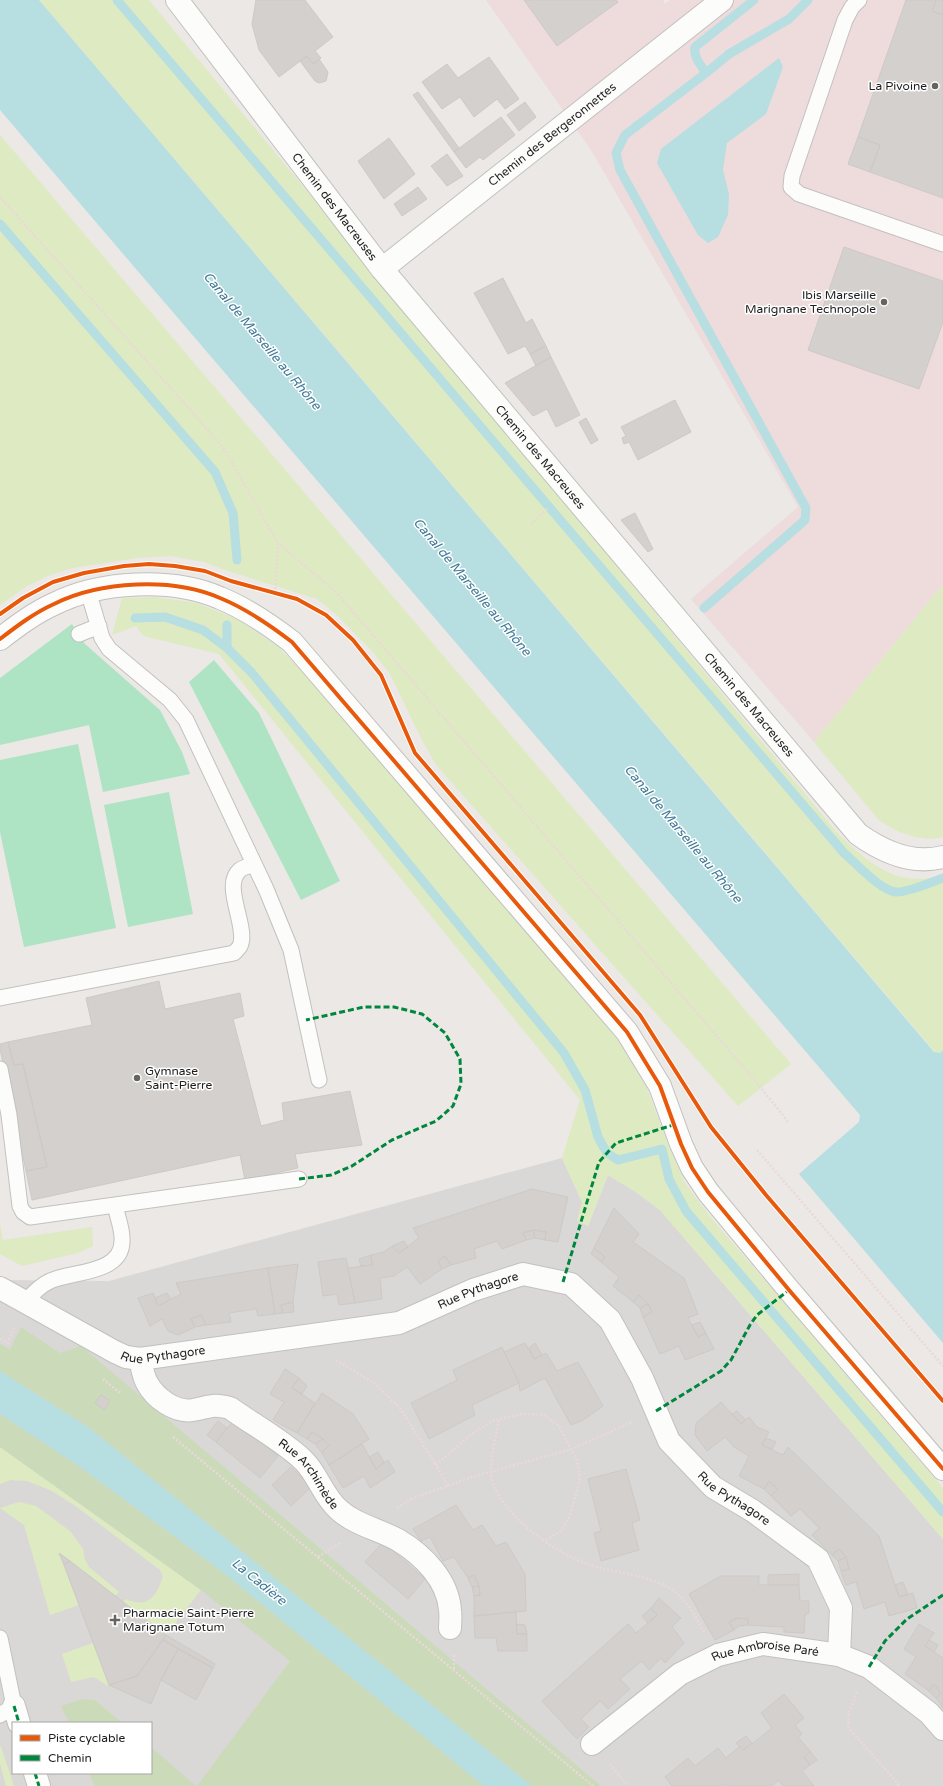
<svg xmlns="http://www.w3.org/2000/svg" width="943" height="1786" viewBox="0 0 943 1786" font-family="'Varela Round',sans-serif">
  <rect width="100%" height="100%" fill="#ebe8e5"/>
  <path fill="#dad8d7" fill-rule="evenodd" d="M562,1158L582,1202L588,1226L608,1175L636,1192L660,1210L943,1539V1786H0V1280L109,1281ZM13,1723H151V1773H13Z"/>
  <path fill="#eedbdc" d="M486,0H663L665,4L670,0H943V584L814,742L691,599L798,507L591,150Z"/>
  <path fill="#deeac2" d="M39,0H149L839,835C870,864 898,889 943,875V1050L940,1053L935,1052Z
    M0,135L791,1064L738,1106L436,765L422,740L390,674L372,651L338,616L317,599L228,571L204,562L171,556L137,558L73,568L50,575L27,586L0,605Z
    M943,584V837L931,839L914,837L895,830L879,820L814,742Z
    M155,597L197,603L239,620L277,646L305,674L620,1042L643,1078L670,1149L685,1183L712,1219L943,1488V1539L660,1210L636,1192L608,1175L588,1226L577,1221L582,1202L562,1158L580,1100L219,654L143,636L136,626L112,635L122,598Z
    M0,1224L3,1240L92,1227L93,1246L78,1253L22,1266L0,1254Z
    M0,1447L201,1590L166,1635L123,1602L126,1599C148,1609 157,1596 163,1576L160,1570L77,1507L52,1491L27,1481L11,1480L0,1484Z
    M19,1502L36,1506L70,1531L83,1549L85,1560L89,1567L119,1592L115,1596L60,1553L79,1605L50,1615L24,1525L0,1508Z
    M93,1643L109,1685L108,1686L94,1677L71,1682L62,1654Z
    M0,1746L1,1747L14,1786H6L0,1763Z"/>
  <path fill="#cbdab9" d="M21,1327L60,1353L81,1346L601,1786H532L88,1427L0,1371V1344L10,1349Z
    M0,1414L80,1467L220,1570L484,1786H197L290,1661L201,1590L0,1447Z
    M83,1699L95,1700L122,1723H69L61,1706Z
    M151,1747L196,1786H95L89,1773H151Z"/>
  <path fill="#aee4c4" d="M72,624L85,644L160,710L182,752L190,774L103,792L89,725L0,745V678Z
    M214,660L259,713L340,881L301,900L189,682Z
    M78,744L116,928L24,947L0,832V760Z
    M169,792L193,914L128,927L104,805Z"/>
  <path fill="#b7dee0" d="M0,0H39L934,1052L940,1053L943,1050V1343L799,1174L859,1122L860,1115L0,110Z
    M779,58L783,67L766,114L727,143L723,170L729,194L728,215L718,237L708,243L698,235L657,163L661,149Z
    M0,1371L88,1427L532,1786H484L220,1570L80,1467L0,1414Z"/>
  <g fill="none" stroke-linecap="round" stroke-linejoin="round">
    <path stroke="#b7dee0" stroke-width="9" d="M117,0L844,853C856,863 881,891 896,892C907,893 932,882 943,878
      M706,73C701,65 693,57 695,47L754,0
      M0,224L215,472L233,513L237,560
      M704,608L805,520L806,508L620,170L616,153L625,135L706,73L729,54L789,19L808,0
      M135,618L165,617L203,630L227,648
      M227,625V648L252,673L564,1053L585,1090L598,1137L607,1153L618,1160L662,1149L669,1179L686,1211L943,1512"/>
  </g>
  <path fill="#d3d0ce" stroke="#cec9c6" d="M256,0H305L333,37L315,51L321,58L313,64L307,56L279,77L259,50L252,24Z
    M524,0H616L618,2L557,46Z
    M906,0H936L932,11L943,15V198L870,172L880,145L858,137Z
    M936,0H943V15L932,11Z
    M307,56L313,64L319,59L328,72L326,81L319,83L315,81L300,61Z
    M489,57L519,99L505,109L497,99L474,117L460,97L442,109L422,82L447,64L458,78Z
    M418,92L459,148L454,152L413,95Z
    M525,102L536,117L519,131L507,115Z
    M501,117L515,135L483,160L480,157L466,168L454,152Z
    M858,137L880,145L870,172L848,164Z
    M389,138L415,174L384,199L358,161Z
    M447,154L463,176L447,186L431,166Z
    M418,187L427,199L402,216L394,204Z
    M844,247L943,281V322L919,389L808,350Z
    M503,278L526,323L532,319L546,346L530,354L525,346L508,354L474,293Z
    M546,346L551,357L536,366L530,354Z
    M551,357L580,415L556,427L547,409L533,416L505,383Z
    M675,400L691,432L638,460L629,442L624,444L622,438L626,436L621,427Z
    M586,418L598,440L591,444L579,422Z
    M635,513L653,549L648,552L621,520Z
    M159,981L165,1009L240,993L244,1016L233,1019L261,1126L284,1120L282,1103L350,1091L362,1145L295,1154L298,1168L245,1180L240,1155L32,1200L26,1171L47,1167L23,1064L14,1065L8,1042L92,1025L86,998Z
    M8,1042L14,1065L23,1064L47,1167L26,1171L0,1049V1044Z
    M532,1189L568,1197L558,1242L545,1240L546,1232L533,1230L523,1233L526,1240L502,1249L497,1241L474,1249L476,1258L451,1265L445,1256L438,1261L442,1269L420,1284L407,1267L394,1276L380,1278L382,1299L355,1303L348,1268L372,1265L371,1255L384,1252L392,1246L399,1253L419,1238L413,1228Z
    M614,1208L639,1234L633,1242L684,1278L698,1314L688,1318L698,1337L706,1333L714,1349L685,1360L679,1346L660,1354L643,1317L652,1312L648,1304L639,1295L633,1302L613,1286L619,1277L601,1262L605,1257L594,1248Z
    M533,1230L535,1238L526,1240L523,1233Z
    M533,1230L546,1232L545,1240L535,1238Z
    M404,1241L408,1247L399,1253L392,1246Z
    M594,1248L605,1257L601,1262L591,1254Z
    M371,1255L372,1265L361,1266L359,1259Z
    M445,1256L451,1265L442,1269L438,1261Z
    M346,1258L355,1303L339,1305L337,1294L323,1296L318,1262Z
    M298,1264L293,1302L281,1305L283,1313L275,1314L268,1268Z
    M268,1268L275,1314L258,1316L256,1309L229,1313L231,1322L206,1325L201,1315L191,1319L195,1327L178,1335L168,1331L162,1319L150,1326L138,1298L153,1293L158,1306L181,1294L176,1283Z
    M167,1293L171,1299L158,1306L155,1298Z
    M639,1295L648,1304L640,1308L633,1302Z
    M293,1302L294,1312L283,1313L281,1305Z
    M648,1304L652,1312L643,1317L640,1308Z
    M201,1315L206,1325L195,1327L191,1319Z
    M700,1322L706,1333L698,1337L692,1325Z
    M525,1343L534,1359L546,1353L557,1371L578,1362L603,1406L583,1420L571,1425L545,1378L520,1391L519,1383L504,1352Z
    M535,1343L542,1355L534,1359L529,1348Z
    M502,1347L519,1383L472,1405L475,1415L429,1439L411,1403L457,1380L453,1370Z
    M285,1369L299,1378L292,1388L315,1403L297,1433L273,1420L284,1402L270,1394Z
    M299,1378L307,1386L302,1394L292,1388Z
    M322,1393L353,1414L369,1439L329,1465L322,1453L329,1445L323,1439L312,1432L307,1439L297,1433Z
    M101,1395L110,1401L104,1410L95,1403Z
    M721,1402L741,1424L749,1417L757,1427L769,1432L762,1445L783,1455L788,1447L879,1536L899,1597L913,1593L917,1608L889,1616L885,1602L864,1609L856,1582L846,1585L841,1571L849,1569L846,1557L839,1549L832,1555L812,1535L819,1528L800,1509L791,1516L771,1496L778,1489L769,1481L764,1489L739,1476L749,1456L734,1447L725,1437L707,1451L695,1435L696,1423Z
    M737,1411L746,1420L741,1424L732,1414Z
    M234,1420L278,1456L260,1478L216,1442Z
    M218,1421L227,1428L216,1442L207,1435Z
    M312,1432L323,1439L315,1444L307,1439Z
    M766,1438L776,1442L772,1449L762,1445Z
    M323,1439L329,1445L322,1453L315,1444Z
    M362,1444L376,1469L388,1460L395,1472L370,1488L364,1476L343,1488L329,1465Z
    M378,1452L384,1462L376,1469L369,1457Z
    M291,1467L311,1487L291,1506L272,1485Z
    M626,1469L640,1520L632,1523L639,1550L601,1561L594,1533L601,1531L588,1479Z
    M769,1481L778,1489L771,1496L764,1489Z
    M456,1505L473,1530L482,1525L496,1546L506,1542L525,1574L526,1611L474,1616V1596L480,1595L479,1586L474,1575L468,1578L454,1557L443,1561L430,1537L421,1541L413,1529Z
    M383,1542L425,1579L408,1599L365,1562Z
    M839,1549L846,1557L838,1561L832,1555Z
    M59,1553L70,1561L64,1565Z
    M846,1557L849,1569L841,1571L838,1561Z
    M70,1561L166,1635L137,1676L109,1685L64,1565Z
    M799,1574V1585H768V1575Z
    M474,1575L479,1586L472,1587L468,1578Z
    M721,1576H759V1585H799L800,1601H809V1613L805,1615L804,1633L784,1632V1627L748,1625V1619L737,1618L729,1622L734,1630L715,1640L689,1594Z
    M903,1582L908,1595L899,1597L895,1585Z
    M479,1586L480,1595L474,1596L472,1587Z
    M659,1598L681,1618L672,1627L684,1643L665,1663L661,1658L649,1670L642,1661L620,1679L630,1689L608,1709L600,1701L581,1719L589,1727L577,1739L542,1701L628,1624L636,1633L648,1623L657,1615L651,1608Z
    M651,1608L657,1615L648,1623L642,1616Z
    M516,1612L517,1634H527V1651H498L496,1638H475L474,1616Z
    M737,1618L748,1619V1625L739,1626L734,1630L729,1622Z
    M516,1624L525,1625L527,1634H517Z
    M919,1624L934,1633L925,1646L943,1658V1708L936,1698L941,1693L934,1684L929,1691L905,1674L916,1657L904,1649Z
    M166,1635L215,1664L213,1668L163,1640Z
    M163,1640L178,1649L161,1680L151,1704L109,1685L137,1676Z
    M929,1640L938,1645L934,1652L925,1646Z
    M178,1649L213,1668L196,1700L161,1680Z
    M934,1684L941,1693L936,1698L929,1691Z
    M784,1694L804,1718L795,1725L802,1734L798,1737L810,1751L804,1757L810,1765L802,1771L814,1786H783L779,1780L772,1786H725L723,1784L721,1786H672L665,1777L688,1758L695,1766L718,1748L726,1758L740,1746L743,1750L752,1743V1744L772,1728L761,1713Z
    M746,1736L752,1743L743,1750L736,1743Z
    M810,1751L817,1760L810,1765L804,1757Z"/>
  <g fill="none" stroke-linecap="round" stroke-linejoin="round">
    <defs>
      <path id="service" d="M859,0L852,7L845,20L792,176L791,187L799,194L943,244
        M88,591L102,638L109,649L170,700L186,720L266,889L291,950L319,1080
        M79,634L99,626
        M0,998L234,953C236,951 239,948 240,946C249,928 221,885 240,870C243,867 250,866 254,864
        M0,1069L9,1115L20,1206L23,1212L30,1217L299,1179
        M25,1303C32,1294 39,1286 50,1281C72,1271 122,1274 122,1241C123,1230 117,1216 115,1205
        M0,1638L14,1706L0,1715"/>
      <path id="pedestrian" d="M14,1706L19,1723
        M35,1773L39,1786"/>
      <g id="minor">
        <path id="s1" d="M177,0L382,269L858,834C883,852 912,865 943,857"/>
        <path id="s2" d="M382,269L722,0"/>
        <path d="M0,639C17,626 34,613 54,604C100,581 172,577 220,598C247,609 270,625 292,642L627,1032L660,1086L681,1144L692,1168L708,1192L789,1290L943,1469"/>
        <path id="s3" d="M0,1288L115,1352L126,1357L140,1359L399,1323L473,1290L523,1274L571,1284L610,1320L642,1378L669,1441L713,1487L753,1511L818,1559L841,1608L839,1655"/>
        <path id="s4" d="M140,1359C142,1367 143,1376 147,1383C155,1398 175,1413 193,1410C210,1407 212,1403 230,1408C252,1424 285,1442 304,1461C318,1475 323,1496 339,1510C356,1525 378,1529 398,1540C423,1555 448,1580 450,1610C451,1616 450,1623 450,1628"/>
        <path id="s5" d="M592,1744L680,1674L718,1655L763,1644L839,1655L869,1667L929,1713L943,1729"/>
      </g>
    </defs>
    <use href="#service" stroke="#c2c1c0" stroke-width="17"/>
    <use href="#pedestrian" stroke="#c2c1c0" stroke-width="24"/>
    <use href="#minor" stroke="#c2c1c0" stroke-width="24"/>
    <path stroke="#ebd8d9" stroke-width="2.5" stroke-dasharray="2 2" stroke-linecap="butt" d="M0,197L223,447L278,543L336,592L757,1083L789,1123
      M531,524L548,508
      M275,593L278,543
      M757,1150L943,1366
      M0,1339L8,1343L14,1328
      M336,1360L374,1383L400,1408L436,1465
      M103,1379L120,1393
      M499,1420C496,1436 491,1454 491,1471C492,1510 556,1554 590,1565C618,1574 649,1574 674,1591C688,1601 696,1618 704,1632
      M173,1437L593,1786
      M448,1486L436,1465L469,1436L492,1421L522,1414L544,1415L558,1425L577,1460L580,1480L570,1516L561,1531L545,1541
      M397,1508L411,1499L472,1477L572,1449L632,1422
      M318,1557L340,1543
      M454,1655V1670
      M857,1692L849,1712L848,1727L900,1786
      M610,1764L628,1786"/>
    <use href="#service" stroke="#fcfcfb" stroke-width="15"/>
    <use href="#pedestrian" stroke="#fcfcfb" stroke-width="22"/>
    <use href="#minor" stroke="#fcfcfb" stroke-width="22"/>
    <path stroke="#00873e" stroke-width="3" stroke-dasharray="6 3" stroke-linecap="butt" d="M299,1179L331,1175L352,1166L392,1140L436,1121L453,1106L461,1084L460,1059L445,1033L422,1014L394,1007H364L306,1020
      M563,1282L599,1162L616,1143L673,1125
      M656,1411L721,1371L731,1360L750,1325L757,1315L789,1290
      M869,1667L885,1641L907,1619L943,1595
      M14,1706L19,1723
      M35,1773L39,1786"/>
    <defs>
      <path id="cycleway" d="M0,614L23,598L53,582L84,573L124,566L149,564L175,566L205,571L231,581L297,599L326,615L353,640L381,675L415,753L640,1015L711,1127L766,1195L943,1401
        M0,639C17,626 34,613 54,604C100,581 172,577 220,598C247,609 270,625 292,642L627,1032L660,1086L681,1144L692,1168L708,1192L789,1290L943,1469"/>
    </defs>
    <use href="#cycleway" stroke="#fff" stroke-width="6"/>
    <use href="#cycleway" stroke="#e8590c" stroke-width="4"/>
  </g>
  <g fill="#656463" stroke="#fff" stroke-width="1.5">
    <circle cx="935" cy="86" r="4"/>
    <circle cx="884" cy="302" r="4"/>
    <circle cx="137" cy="1078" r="4"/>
    <path d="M113 1614h4v4h4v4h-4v4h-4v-4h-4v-4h4z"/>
  </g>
  <g text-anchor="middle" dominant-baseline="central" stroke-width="3" stroke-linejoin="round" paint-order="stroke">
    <g font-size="12" fill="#1d1d1d" stroke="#fff" text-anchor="end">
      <text x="927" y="86">La Pivoine</text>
      <text x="876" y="295">Ibis Marseille<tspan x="876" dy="14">Marignane Technopole</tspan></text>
      <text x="145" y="1071" text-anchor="start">Gymnase<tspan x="145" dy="14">Saint-Pierre</tspan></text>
      <text x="123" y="1613" text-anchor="start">Pharmacie Saint-Pierre<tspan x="123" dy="14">Marignane Totum</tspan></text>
    </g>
    <g font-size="12" fill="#1d1d1d" stroke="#fff">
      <text stroke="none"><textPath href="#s2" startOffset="217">Chemin des Bergeronnettes</textPath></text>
      <text stroke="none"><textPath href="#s1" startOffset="260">Chemin des Macreuses</textPath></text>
      <text stroke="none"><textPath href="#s1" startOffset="584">Chemin des Macreuses</textPath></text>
      <text stroke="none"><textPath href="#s1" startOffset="908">Chemin des Macreuses</textPath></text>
      <text stroke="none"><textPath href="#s3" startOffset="505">Rue Pythagore</textPath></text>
      <text stroke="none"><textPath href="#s3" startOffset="181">Rue Pythagore</textPath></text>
      <text stroke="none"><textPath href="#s4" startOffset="223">Rue Archimède</textPath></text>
      <text stroke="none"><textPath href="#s3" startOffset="877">Rue Pythagore</textPath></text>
      <text stroke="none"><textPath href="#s5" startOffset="203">Rue Ambroise Paré</textPath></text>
    </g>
    <g font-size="13" font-style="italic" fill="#3f7a97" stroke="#fff">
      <text transform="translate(262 341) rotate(50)">Canal de Marseille au Rhône</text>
      <text transform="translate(472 587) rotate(50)">Canal de Marseille au Rhône</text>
      <text transform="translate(683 834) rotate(50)">Canal de Marseille au Rhône</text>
      <text transform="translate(259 1582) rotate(39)">La Cadière</text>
    </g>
  </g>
  <rect x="12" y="1722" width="140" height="52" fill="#ffffff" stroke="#a5a5a5"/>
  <rect x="20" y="1735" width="20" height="6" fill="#e8590c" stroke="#a5a5a5"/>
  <text x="48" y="1742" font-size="12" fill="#1d1d1d">Piste cyclable</text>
  <rect x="20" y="1755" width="20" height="6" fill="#00873e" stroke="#a5a5a5"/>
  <text x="48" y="1762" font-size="12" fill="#1d1d1d">Chemin</text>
</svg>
